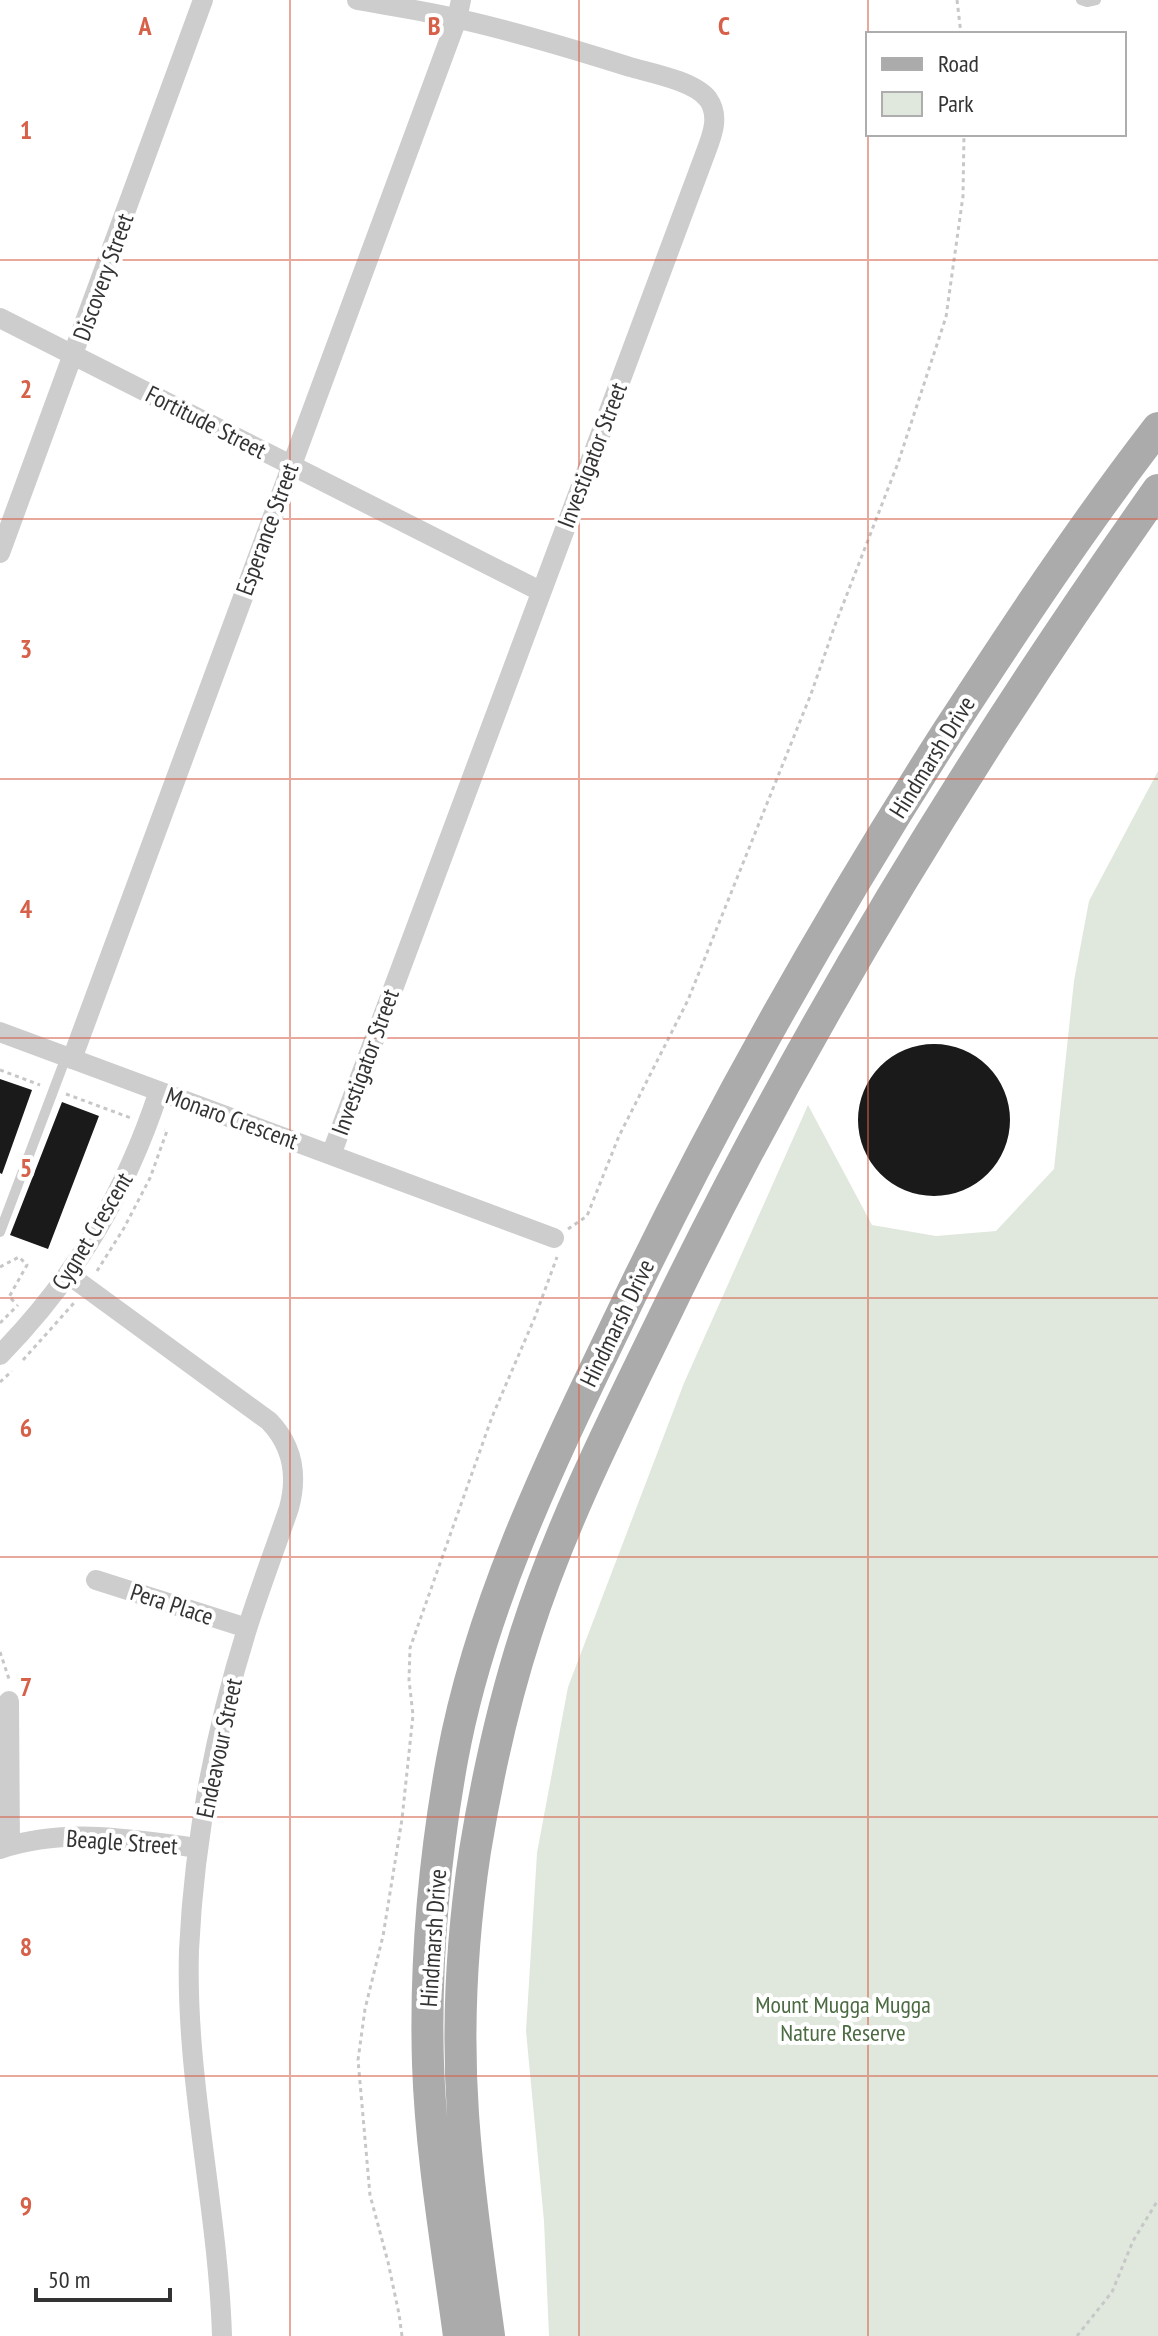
<svg xmlns="http://www.w3.org/2000/svg" width="1158" height="2336" viewBox="0 0 1158 2336" font-family="'PT Sans Narrow',sans-serif">
  <rect width="100%" height="100%" fill="#fff"/>
  <path fill="#e0e8dd" d="M1158,771V2336H549L544,2221L526,2031L537,1853L568,1687L684,1383L808,1105L872,1225L936,1236L996,1231L1054,1169L1074,981L1089,901Z"/>
  <path fill="#1a1a1a" d="M858 1120a76 76 0 1 1 152 0a76 76 0 1 1-152 0Z
    M0,1079L32,1090L2,1174L0,1173Z
    M62,1102L99,1116L48,1249L10,1235Z"/>
  <g fill="none" stroke-linecap="round" stroke-linejoin="round">
    <path stroke="#c7c7c7" stroke-width="3" stroke-dasharray="4 4" stroke-linecap="butt" d="M957,0L961,34
      M0,1070L40,1085
      M66,1094L131,1118
      M568,1229L587,1216L619,1136L688,1000L811,694L835,625L898,463L946,317L963,196L964,134
      M0,1267L19,1257L27,1265L9,1297L17,1304
      M97,1271L124,1228L150,1178L167,1131L164,1130
      M0,1323L18,1305
      M23,1360L74,1303
      M0,1382L12,1371
      M0,1652L10,1682
      M402,2336L399,2314L388,2262L370,2195L358,2060L365,2009L383,1936L402,1819L413,1715L409,1680L410,1648L492,1417L535,1317L557,1257
      M1077,2336L1112,2292L1133,2241L1158,2200"/>
    <path stroke="#cdcdcd" stroke-width="10" d="M1081,0L1087,2L1096,0
      M0,1232L66,1057"/>
    <path stroke="#cdcdcd" stroke-width="20" d="M0,318L540,591
      M0,553L203,0
      M0,1032L554,1238
      M72,1059L457,19L461,0
      M331,1155L704,157C711,138 721,117 708,99C694,81 651,73 630,67C573,49 517,32 459,19C425,11 391,6 357,0
      M69,1275L269,1421C293,1446 298,1475 289,1508C275,1549 260,1588 247,1629C215,1732 194,1841 189,1950C185,2079 218,2207 222,2336
      M0,1355C76,1277 125,1194 159,1091
      M96,1580L247,1628
      M9,1701L10,1846
      M0,1849C65,1827 132,1839 198,1848"/>
    <path stroke="#ababab" stroke-width="32" d="M459,2336C447,2246 431,2155 428,2064C425,1963 434,1860 452,1760C480,1607 548,1467 615,1328C713,1122 825,923 948,731C1015,628 1083,525 1158,428
      M489,2336C479,2262 468,2188 463,2114C457,2027 462,1937 475,1851C487,1778 503,1704 526,1633C564,1514 623,1402 677,1290C815,1010 978,745 1158,490"/>
  </g>
  <path fill="none" stroke="#d66048" stroke-width="2" stroke-opacity="0.55" d="M290,0V2336M579,0V2336M868,0V34M868,134V2336M0,260H1158M0,519H1158M0,779H1158M0,1038H1158M0,1298H1158M0,1557H1158M0,1817H1158M0,2076H1158"/>
  <g text-anchor="middle" dominant-baseline="central" stroke-width="8" stroke-linejoin="round" paint-order="stroke">
    <g font-size="24" fill="#333" stroke="#fff">
      <text transform="translate(103 277) rotate(-70)">Discovery Street</text>
      <text transform="translate(206 422) rotate(27)">Fortitude Street</text>
      <text transform="translate(592 455) rotate(-69)">Investigator Street</text>
      <text transform="translate(267 529) rotate(-70)">Esperance Street</text>
      <text transform="translate(932 757) rotate(-58)">Hindmarsh Drive</text>
      <text transform="translate(365 1062) rotate(-70)">Investigator Street</text>
      <text transform="translate(232 1118) rotate(20)">Monaro Crescent</text>
      <text transform="translate(92 1231) rotate(-59)">Cygnet Crescent</text>
      <text transform="translate(617 1323) rotate(-64)">Hindmarsh Drive</text>
      <text transform="translate(172 1604) rotate(18)">Pera Place</text>
      <text transform="translate(219 1748) rotate(-78)">Endeavour Street</text>
      <text transform="translate(122 1842) rotate(4)">Beagle Street</text>
      <text transform="translate(433 1938) rotate(-86)">Hindmarsh Drive</text>
    </g>
    <g font-size="24" fill="#4c6b43" stroke="#fff">
      <text x="843" y="2004">Mount Mugga Mugga<tspan x="843" dy="28">Nature Reserve</tspan></text>
    </g>
  </g>
  <g font-size="26" text-anchor="middle" font-weight="bold" fill="#d66048" stroke="#fff" stroke-width="8" stroke-linejoin="round" paint-order="stroke">
    <text x="145" y="35">A</text>
    <text x="434" y="35">B</text>
    <text x="724" y="35">C</text>
    <text x="26" y="139">1</text>
    <text x="26" y="398">2</text>
    <text x="26" y="658">3</text>
    <text x="26" y="918">4</text>
    <text x="26" y="1177">5</text>
    <text x="26" y="1437">6</text>
    <text x="26" y="1696">7</text>
    <text x="26" y="1956">8</text>
    <text x="26" y="2215">9</text>
  </g>
  <rect x="866" y="32" width="260" height="104" fill="#ffffff" stroke="#adadad" stroke-width="2"/>
  <rect x="882" y="58" width="40" height="12" fill="#ababab" stroke="#adadad" stroke-width="2"/>
  <text x="938" y="72" font-size="24" fill="#333333">Road</text>
  <rect x="882" y="92" width="40" height="24" fill="#e0e8dd" stroke="#adadad" stroke-width="2"/>
  <text x="938" y="112" font-size="24" fill="#333333">Park</text>
  <path d="M36 2288v12h134v-12" fill="none" stroke="#333333" stroke-width="4"/>
  <text x="48" y="2288" font-size="24" fill="#333333" stroke="#ffffff" stroke-width="6" paint-order="stroke">50 m</text>
</svg>
